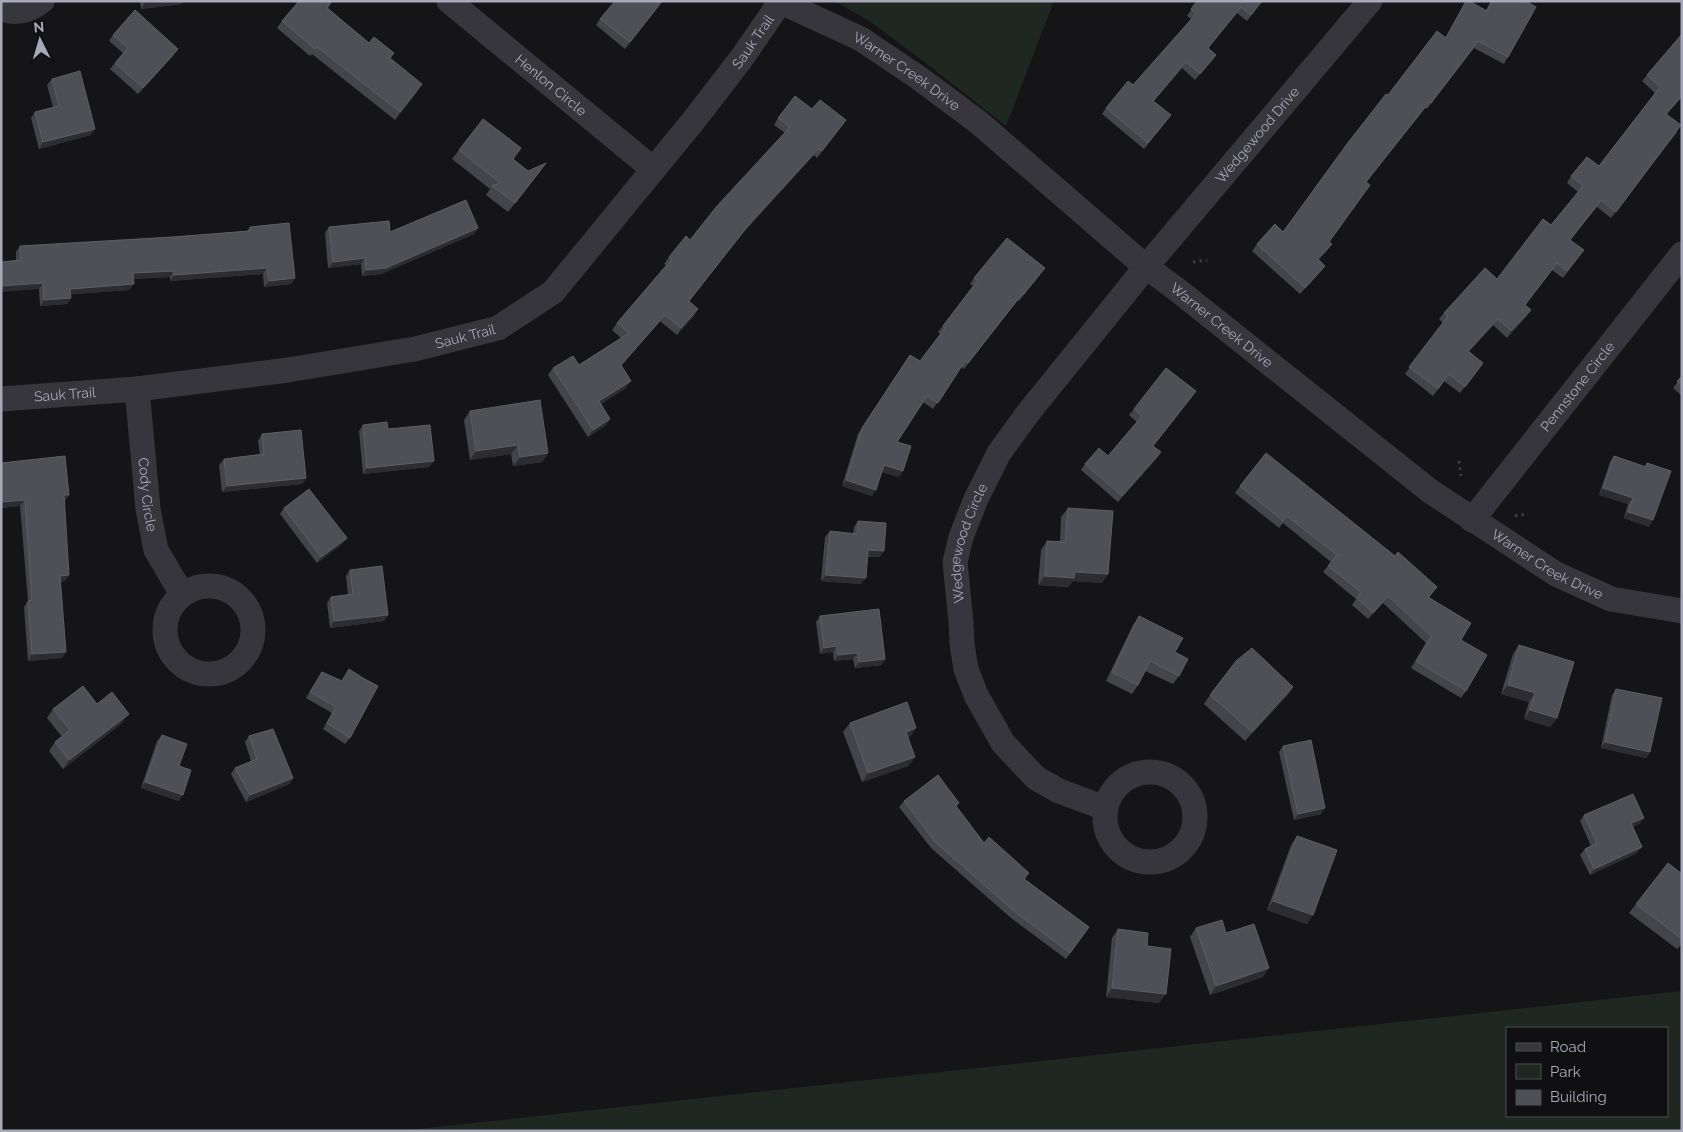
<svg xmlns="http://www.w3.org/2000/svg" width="1683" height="1132" viewBox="0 0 1683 1132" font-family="Raleway,sans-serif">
  <rect width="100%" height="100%" fill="#151517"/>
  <path fill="#1f2721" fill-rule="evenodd" d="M834,1H1054L1006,126L923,61L871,22Z
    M1682,991V1131H400ZM1507,1028H1667V1116H1507Z"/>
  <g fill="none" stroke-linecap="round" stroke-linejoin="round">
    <path stroke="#3c3d43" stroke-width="3" stroke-dasharray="2.5 4" stroke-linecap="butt" d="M1193,262L1207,260
      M1459,461L1461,476
      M1515,516L1527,514"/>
    <g stroke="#36363c" stroke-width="25">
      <path id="s1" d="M449,1L653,169"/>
      <path id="s2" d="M781,2L861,39L919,78L978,122L1146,267L1175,288L1430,491L1556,574L1611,599L1682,611"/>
      <path d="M1,9C16,14 30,11 42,1"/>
      <path id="s3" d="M137,389L148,509L156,550L182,594"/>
      <path id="s4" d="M1,399L137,389L288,370L415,349L498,328L553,292L694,120L741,59L781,1"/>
      <path id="s5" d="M1472,520L1682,254"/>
      <circle cx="209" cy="630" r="44"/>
      <circle cx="1150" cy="817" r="45"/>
      <path id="s6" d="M1105,808L1059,791L1036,778L1003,743L976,695L966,669L962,644L961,622L955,562L961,537L976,499L999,453L1028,413L1146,267L1370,1"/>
    </g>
  </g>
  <path fill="#44454a" d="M140,1H183L182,4L141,9Z
    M332,1L328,8L369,43L390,58L417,92L395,120L312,54L310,56L277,28L282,21Z
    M663,1L625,49L596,25L600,19Z
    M1197,1H1262L1247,21L1237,13L1208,48L1216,55L1195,80L1182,68L1154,101L1171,115L1144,149L1102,114L1106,108L1133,85L1191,19L1187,16Z
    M1466,1L1486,10L1491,1H1526L1508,57L1504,64L1474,48L1427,109L1425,108L1366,182L1329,242L1332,244L1318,260L1325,266L1320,272L1300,294L1252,251L1257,244L1283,232L1388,95L1445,38Z
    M1682,34V97L1667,114L1677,132L1611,218L1597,207L1570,240L1579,257L1563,278L1552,270L1525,305L1531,310L1526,317L1507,338L1493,325L1469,352L1483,363L1460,393L1444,381L1433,396L1405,374L1443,323L1439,319L1444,313L1497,279L1551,225L1578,192L1567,183L1571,176L1599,166L1655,93L1642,81L1647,75Z
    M113,35L174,55L138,94L110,69L123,53L109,41Z
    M52,79L91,135L39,149L31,118L35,112L53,107L47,85Z
    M812,109L841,126L817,158L814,155L742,234L689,301L694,316L677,335L660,321L621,366L626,388L601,404L606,425L588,437L548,375L553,368L579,365L621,338L612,330L617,323L666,265L664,264L669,257L690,240L785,133L774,125L778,118Z
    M459,150L513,159L528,171L540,172L508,212L486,195L490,189L452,159Z
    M250,227L295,278L291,284L264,287L263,274L170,281V277L133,279L129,290L71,294V298L67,304L40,306L39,289L16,261V252L20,246L172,237L247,231Z
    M329,227L390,232L478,228L474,234L381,274L362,276L361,264L328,268L325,233Z
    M1045,268L1019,301L1018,300L964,369L961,367L933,409L923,402L897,442L899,477L882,472L872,496L842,486L858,434L910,355L920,361L941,334L938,332L973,286L970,284L974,278Z
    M1682,376V396L1673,388Z
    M1192,397L1153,446L1161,452L1157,458L1118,502L1081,470L1085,464L1108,456L1137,422L1129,415L1134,409Z
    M470,411L548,453L542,462L513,466L511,454L470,460L464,420Z
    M363,425L388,429L434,461L429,467L363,474L359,431Z
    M262,434L306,478L302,484L222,492L219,465L224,459L260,455L258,441Z
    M1614,456L1644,467L1647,463L1649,527L1624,518L1628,504L1599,495L1610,462Z
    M1,463L69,495L65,501H64L69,575L65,581L60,582L62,658L28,661L24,607L28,601L20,506L1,508Z
    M1240,486L1395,556L1437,587L1429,598L1461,640L1466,691L1461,698L1411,668L1426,643L1383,603L1368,619L1352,605L1356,599L1323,572L1331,562L1283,523L1279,528L1235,493Z
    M284,508L347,538L342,544L317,563L280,514Z
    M1068,508L1102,583L1073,581L1068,587L1038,585L1041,550L1047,541L1060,542L1061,517Z
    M858,521L880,557H868L861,584L821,581L825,537L830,531L853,534L854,527Z
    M350,570L388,615L384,621L330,628L327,603L331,597L348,595L346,576Z
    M820,616L885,659L881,665L855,668L853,659L834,661L833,652L820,654L816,622Z
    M1139,616L1175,652L1179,676L1173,684L1145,671L1138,685L1132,694L1106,681L1133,625Z
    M1519,645L1557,718L1550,727L1524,719L1529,702L1501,694L1513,654Z
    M322,672L350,738L345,744L323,729L332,713L306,698Z
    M1293,687L1287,696L1245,741L1204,704L1210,695Z
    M1616,689L1650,752L1646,758L1601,748L1612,695Z
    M97,704L122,723L63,769L49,751L55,742L62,737L47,718L53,709Z
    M850,723L910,737L908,738L915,757L908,766L862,782L843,732Z
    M162,735L179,766V801L141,788L157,741Z
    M249,736L293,778L289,784L246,802L231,774L235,768L251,761L245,742Z
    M1283,746L1321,814L1294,820L1279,752Z
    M904,801L957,807L984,843L1025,879L1089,927L1066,959L1011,918L931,848L899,807Z
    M1584,815L1644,818L1639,824L1632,827L1637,853L1590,875L1580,855L1585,849L1591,846L1580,821Z
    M1297,836L1307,924L1267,910L1291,845Z
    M1682,874V944L1677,949L1629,913L1636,904Z
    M1196,928L1226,933L1263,977L1210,995L1190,937Z
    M1118,929L1147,946L1159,1003L1106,997L1112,938Z"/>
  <path fill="#2d2d31" d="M146,1H183L182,4L141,9Z
    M178,49L174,55L138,94L143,88Z
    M1216,55L1212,61L1195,80L1200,74Z
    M1186,62L1182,68L1149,107L1153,101Z
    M422,84L417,92L395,120L400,112Z
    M1682,96V97L1661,120L1666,114Z
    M95,129L91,135L39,149L43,142Z
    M818,149L814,155L742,234L684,307L747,227Z
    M546,163L540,172L508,212L515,203Z
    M478,228L474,234L381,274L362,276L366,270Z
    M1332,244L1327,251L1313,266L1318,259Z
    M365,258L361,264L328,268L333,262Z
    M267,268L263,274L170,281L174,275Z
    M174,271L170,277L129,279L133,273Z
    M295,278L291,284L264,287L269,281Z
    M43,283L39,289L1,292V286Z
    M134,284L129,290L66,295L70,289Z
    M71,298L67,304L40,306L44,300Z
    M698,309L694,316L677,335L681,328Z
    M1531,310L1526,317L1507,338L1511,331Z
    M665,315L660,321L616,372L621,365Z
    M1498,319L1493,325L1463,358L1468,351Z
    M631,381L626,388L595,408L599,401Z
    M610,419L606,425L588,437L593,430Z
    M518,445L511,454L470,460L476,451Z
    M1161,452L1157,458L1118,502L1122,496Z
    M548,453L542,462L513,466L520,457Z
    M434,461L429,467L363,474L367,468Z
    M884,465L903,471L899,477L880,471Z
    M306,478L302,484L222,492L227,486Z
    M846,480L876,490L872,496L842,486Z
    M1603,488L1633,498L1628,504L1599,495Z
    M64,495H69L65,501L59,502Z
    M25,500L20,506L1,508V504L2,502Z
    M1628,512L1653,520L1649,527L1624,518Z
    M347,538L342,544L317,563L321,557Z
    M868,550L884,551L880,557L864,556Z
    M1075,572L1108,574L1102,583L1073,581L1068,587L1038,585L1045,576Z
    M69,575L65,581L56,582L60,576Z
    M826,575L866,578L861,584L821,581Z
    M1388,596L1383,603L1368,619L1373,613Z
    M388,615L384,621L330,628L334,621Z
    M837,646L833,652L820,654L824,648Z
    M66,652L62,658L28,661L32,654Z
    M858,653L853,659L834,661L838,655Z
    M885,659L881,665L855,668L859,662Z
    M1508,685L1535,693L1529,702L1501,694Z
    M1293,687L1287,696L1245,741L1252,732Z
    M1530,710L1557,718L1550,727L1524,719Z
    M129,714L122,723L63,769L69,760Z
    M916,728L910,737L899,741L906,732Z
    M1605,742L1650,752L1646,758L1601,748Z
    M915,757L908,766L862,782L868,773Z
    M293,778L289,784L246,802L250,795Z
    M145,782L183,795L179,801L141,788Z
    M1325,808L1321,814L1294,820L1298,814Z
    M1644,818L1639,824L1626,829L1631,823Z
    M1642,847L1637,853L1590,875L1594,869Z
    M1273,901L1313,915L1307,924L1267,910Z
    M1269,968L1263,977L1210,995L1216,986Z
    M1112,988L1166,994L1159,1003L1106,997Z"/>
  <path fill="#4f4f56" stroke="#5d5d65" d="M299,1H332L327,8L369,43L374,37L394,53L390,58L422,84L400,112L317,47L315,49L282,21Z
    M615,1H662L630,42L600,19Z
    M1197,1H1262L1251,15L1241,7L1208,48L1216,55L1200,74L1186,62L1153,101L1171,115L1148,143L1106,108L1128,81L1133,85L1196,14L1191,9Z
    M1466,1H1469L1487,11L1492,1H1526L1536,7L1508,57L1478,41L1431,103L1430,101L1366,182L1370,185L1329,242L1332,244L1318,259L1325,266L1305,288L1257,244L1275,224L1283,232L1347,144L1386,94L1388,95L1437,31L1446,38Z
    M135,10L178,49L143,88L115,63L128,48L113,35Z
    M1682,34V96L1666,114L1681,125L1616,212L1601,200L1570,240L1584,250L1567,271L1557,263L1525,305L1531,310L1511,331L1498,319L1468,351L1483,363L1465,387L1449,374L1438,389L1409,367L1448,316L1444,313L1485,268L1497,279L1543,219L1551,225L1583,186L1571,176L1587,157L1599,166L1660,87L1647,75Z
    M80,71L95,129L43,142L35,112L59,106L52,79Z
    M795,96L812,109L820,100L846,120L822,151L818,149L747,227L689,301L698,309L681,328L665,315L621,365L631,381L599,401L610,419L593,430L553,368L573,356L579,365L629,333L617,323L672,259L669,257L686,236L690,240L717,206L790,127L778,118Z
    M483,119L521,148L513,159L528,171L546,163L515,203L492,186L500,183L459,150Z
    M466,200L478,228L386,268L366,270L365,258L333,262L329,227L389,221L390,232Z
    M289,223L295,278L269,281L267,268L174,275V271L133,273L134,284L70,289L71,298L44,300L43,283L1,286V262L21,260L20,246L172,237L250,231V227Z
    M1007,238L1045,268L1023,295L1022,294L968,363L965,361L938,403L927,396L897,442L911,446L903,471L884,465L876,490L846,480L862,428L910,355L920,361L945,328L943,326L978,280L974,278Z
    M1166,368L1196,391L1153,446L1161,452L1122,496L1085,464L1099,448L1108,456L1142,416L1134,409Z
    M1682,376V386L1677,381Z
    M540,400L548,453L520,457L518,445L476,451L470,411Z
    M387,422L388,429L430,425L434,461L367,468L363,425Z
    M301,430L306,478L227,486L224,459L264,454L262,434Z
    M1266,453L1395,556L1398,552L1437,587L1428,597L1471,623L1461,640L1487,655L1466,691L1416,661L1431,636L1388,596L1373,613L1357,598L1361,592L1328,566L1337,555L1287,516L1283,521L1240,486Z
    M65,456L69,495H64L69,575L60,576L66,652L32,654L28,601L32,600L25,500L2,502L1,493V463Z
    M1614,456L1646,467L1647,463L1671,471L1653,520L1628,512L1633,498L1603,488Z
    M309,489L347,538L321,557L284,508Z
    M1068,508L1113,511L1108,574L1075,572L1074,578L1045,576L1047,541L1065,542Z
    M858,521L886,523L884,551L868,550L866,578L826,575L830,531L857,534Z
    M382,566L388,615L334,621L331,597L353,594L350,570Z
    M879,609L885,659L859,662L858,653L838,655L837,646L824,648L820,616Z
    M1139,616L1183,638L1175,652L1188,659L1179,676L1150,661L1138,685L1112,672Z
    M1519,645L1574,662L1557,718L1530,710L1535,693L1508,685Z
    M1252,648L1293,687L1252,732L1210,695L1236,661Z
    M349,669L363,678L378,686L350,738L327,723L336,707L310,692L322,672L342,681Z
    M83,686L97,704L112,692L129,714L69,760L55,742L70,730L53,709Z
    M1616,689L1662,698L1650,752L1605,742Z
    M907,702L916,728L906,732L915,757L868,773L850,723Z
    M273,729L293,778L250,795L235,768L257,759L249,736Z
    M162,735L187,744L179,766L191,770L183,795L145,782Z
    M1311,740L1325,808L1298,814L1283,746Z
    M938,775L959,803L956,806L984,843L989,837L1029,873L1024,879L1089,927L1070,953L1015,912L935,842L904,801Z
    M1633,794L1644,818L1631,823L1642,847L1594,869L1585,849L1597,843L1584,815Z
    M1297,836L1337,850L1313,915L1273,901Z
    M1668,863L1682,874V939L1636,904Z
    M1222,920L1226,933L1254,924L1269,968L1216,986L1196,928Z
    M1118,929L1148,933L1147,946L1171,949L1166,994L1112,988Z"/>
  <g text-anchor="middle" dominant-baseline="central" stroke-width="4" stroke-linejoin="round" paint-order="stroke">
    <g font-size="14" fill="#a7a9b8" stroke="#101012">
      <text stroke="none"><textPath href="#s4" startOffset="889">Sauk Trail</textPath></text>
      <text stroke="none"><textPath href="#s2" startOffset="144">Warner Creek Drive</textPath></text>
      <text stroke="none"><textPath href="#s1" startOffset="132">Henlon Circle</textPath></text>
      <text stroke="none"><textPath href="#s6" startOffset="842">Wedgewood Drive</textPath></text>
      <text stroke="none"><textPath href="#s2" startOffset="549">Warner Creek Drive</textPath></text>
      <text stroke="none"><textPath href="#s4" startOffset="469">Sauk Trail</textPath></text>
      <text stroke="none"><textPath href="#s5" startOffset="170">Pennstone Circle</textPath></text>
      <text stroke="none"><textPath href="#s4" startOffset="64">Sauk Trail</textPath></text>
      <text stroke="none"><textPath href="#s3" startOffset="106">Cody Circle</textPath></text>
      <text stroke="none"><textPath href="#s6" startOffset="335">Wedgewood Circle</textPath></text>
      <text stroke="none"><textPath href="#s2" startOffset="954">Warner Creek Drive</textPath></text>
    </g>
  </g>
  <rect width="1683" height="1132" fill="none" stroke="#a7a9b8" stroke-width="5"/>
  <rect x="1506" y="1027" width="162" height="90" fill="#101012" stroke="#4c4d54"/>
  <rect x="1516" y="1043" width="25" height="8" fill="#36363c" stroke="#4c4d54"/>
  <text x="1550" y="1052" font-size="15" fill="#a7a9b8">Road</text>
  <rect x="1516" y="1064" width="25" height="15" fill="#1f2721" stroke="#4c4d54"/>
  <text x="1550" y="1077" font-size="15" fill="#a7a9b8">Park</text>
  <rect x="1516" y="1090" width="25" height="15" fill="#4f4f56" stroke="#4c4d54"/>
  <text x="1550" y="1102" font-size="15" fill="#a7a9b8">Building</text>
  <g transform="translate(40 40) rotate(355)" stroke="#101012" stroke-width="4" paint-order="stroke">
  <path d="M0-4L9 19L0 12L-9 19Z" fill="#a7a9b8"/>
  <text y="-8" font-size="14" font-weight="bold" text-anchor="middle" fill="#a7a9b8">N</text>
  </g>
</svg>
